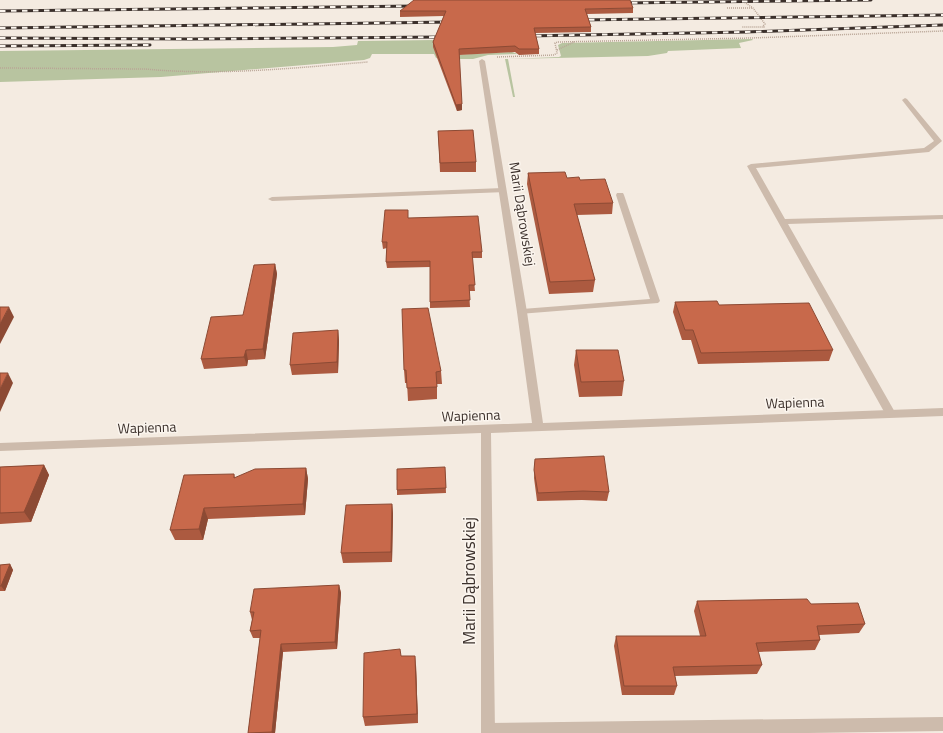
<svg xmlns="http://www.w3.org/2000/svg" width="943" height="733" viewBox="0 0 943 733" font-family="'Titillium Web',sans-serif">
  <rect width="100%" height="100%" fill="#f4ebe1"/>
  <path fill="#b8c4a0" d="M752,39L753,40L739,43L741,48L668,51L667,53L648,56L508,59L515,97H513L505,59L559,57L561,56L558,45L562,43Z
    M435,40L453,55L512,52L518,54L488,55L473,59H442L436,58L434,54H372L370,58L364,60L161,77L0,82V51L333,47L357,45L358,41Z"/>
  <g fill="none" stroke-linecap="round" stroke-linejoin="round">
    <path stroke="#b9a596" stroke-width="1.5" stroke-dasharray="1 1" stroke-linecap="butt" d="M741,0L753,8L765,24L763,26L764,27H742
      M727,8H752
      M557,50L574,42
      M497,57L554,55L557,53L555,43L558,42L751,38L943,31
      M0,68L145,69C219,76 294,68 368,62"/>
    <path fill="#cdbbac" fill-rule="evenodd" d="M905,98L907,99L942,141L929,152L756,168L785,219L943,215V219L788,224L896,414L895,417H887L747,166L751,164L924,148L934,141L902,100Z
      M503,188H506V192L272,201L268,199L272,197Z
      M617,193H623L624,195L660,301L658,303L519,314L517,312L519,310L522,309L650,299L616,195Z
      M943,717V731L808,733H482L481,730L483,725L488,723Z"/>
    <path fill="#cdbbac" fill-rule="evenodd" d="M482,59L485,61L527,312L543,423L943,408V416L491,433L495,733H481V433L0,451V443L532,423L517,312L479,61Z"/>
    <defs>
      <path id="rail" d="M621,3L871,0
        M0,11L417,6
        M578,20L943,15
        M0,28L452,22
        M525,36L746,32L943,25
        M0,38L193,39L445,37
        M0,46L150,45"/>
    </defs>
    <use href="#rail" stroke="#3b302b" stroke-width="3"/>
    <use href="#rail" stroke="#fbf5ee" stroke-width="2" stroke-dasharray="5.5" stroke-linecap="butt"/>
  </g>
  <path fill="#ac5a40" d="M633,8V13L587,14L591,27V32L535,33L539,49V54L519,55L515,52L459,55L462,110L457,111L433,47V42L444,16L400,17V11Z
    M438,131L476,162V172H440Z
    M528,173L567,178L580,180L613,203L612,214L577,215L595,280L593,292L549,294L527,184Z
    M408,218L482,252V258H472L475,291H469L470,307L430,308V267L387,268L386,262L387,248L383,249L382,242Z
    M275,264L277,274L265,359L248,360L247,366L204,369L201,359L243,315Z
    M675,302L719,305L833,350L829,361L698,364L691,340H682L673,312Z
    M338,330L339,341L338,373L292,375L290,365Z
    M576,350L624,381L622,396L579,397L574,365Z
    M404,370L441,371L442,384H437V399L408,401L407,383H405Z
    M535,459L609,492L607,501L582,500L537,501L534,478Z
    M44,465L49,475L31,522L0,524V467Z
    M445,467L446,493L397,495V490Z
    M306,468L308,479L305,515L208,519L203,540H175L170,530L234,474L235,478Z
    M392,504L393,514L392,562L343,563L341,553Z
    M10,564L13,570L5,591H0V565Z
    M339,585L341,593L337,649L283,652L275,733H248L260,638H253L250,631L252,620L250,612Z
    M697,601L811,604L865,624L859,633L819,635L820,640L815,650L758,652L762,665L757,674L675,676L677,686L674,695H622L614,646L616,636H700L694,611Z
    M401,656L416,665L418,723L365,726L363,717Z"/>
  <path fill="#8c4a34" d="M462,104V110L457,111L456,105Z
    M275,264L277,274L265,359L263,349Z
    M9,307L14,317L0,344V324Z
    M338,330L339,341L338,373L337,362Z
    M246,350L248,360L247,366L244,357Z
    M8,373L13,383L0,412V389Z
    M44,465L49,475L31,522L24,512Z
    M306,468L308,479L305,515L303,504Z
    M392,504L393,514L392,562L391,552Z
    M204,508L208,519L203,540L199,529Z
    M10,564L13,570L5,591L1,586Z
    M339,585L341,593L337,649L335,642Z
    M281,644L283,652L275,733H272V732Z
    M415,656L416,665L418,723L417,714Z"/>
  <path fill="#c8694b" stroke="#8c4a34" d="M414,0H630L633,8L585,9L591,27L534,28L539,49H519L515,46L459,49L462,104L456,105L433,42L446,11H400Z
    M473,130L476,162L440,163L438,131Z
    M565,172L567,178L579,177L580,180L605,179L613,203L574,204L595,280L550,282L528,173Z
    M385,210H408V218L478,216L482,252H472L475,285H469L470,300L430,302V261L386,262L387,242H382Z
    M275,264L263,349L246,350L244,357L201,359L211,317L243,315L254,265Z
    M717,301L719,305L809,303L833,350L701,353L693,330H685L675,302Z
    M0,307H9L0,324Z
    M428,308L441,371L436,372L437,387L407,388L406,370H404L402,309Z
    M338,330L337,362L290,365L293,333Z
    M576,350H618L624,381L581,382Z
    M0,373H8L0,389Z
    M604,456L609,492L583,491L538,493L534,470L535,459Z
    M44,465L24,512L0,513V467Z
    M445,467L446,488L397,490V469Z
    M306,468L303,504L204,508L199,529L170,530L184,475L234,474V478L255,469Z
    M392,504L391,552L341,553L346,505Z
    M10,564L1,586H0V565Z
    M339,585L335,642L281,644L272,732L248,733L261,630L250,631L254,612H250L254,589Z
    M807,599L811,604L858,603L865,624L817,626L820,640L756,643L762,665L673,667L677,686H624L616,636H706L697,601Z
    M400,649L401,656H415L417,714L363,717L364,653Z"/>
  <g text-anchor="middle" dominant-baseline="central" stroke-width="3" stroke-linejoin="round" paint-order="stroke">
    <g font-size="14" fill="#3b302b" stroke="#fbf5ee">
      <text transform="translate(523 214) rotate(81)">Marii Dąbrowskiej</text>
      <text transform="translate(795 402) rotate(-2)">Wapienna</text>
      <text transform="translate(471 415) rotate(-2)">Wapienna</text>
      <text transform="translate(147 427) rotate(-2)">Wapienna</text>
    </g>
    <g font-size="17" fill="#3b302b" stroke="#fbf5ee">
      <text transform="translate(469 581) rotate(-90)">Marii Dąbrowskiej</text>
    </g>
  </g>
</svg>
